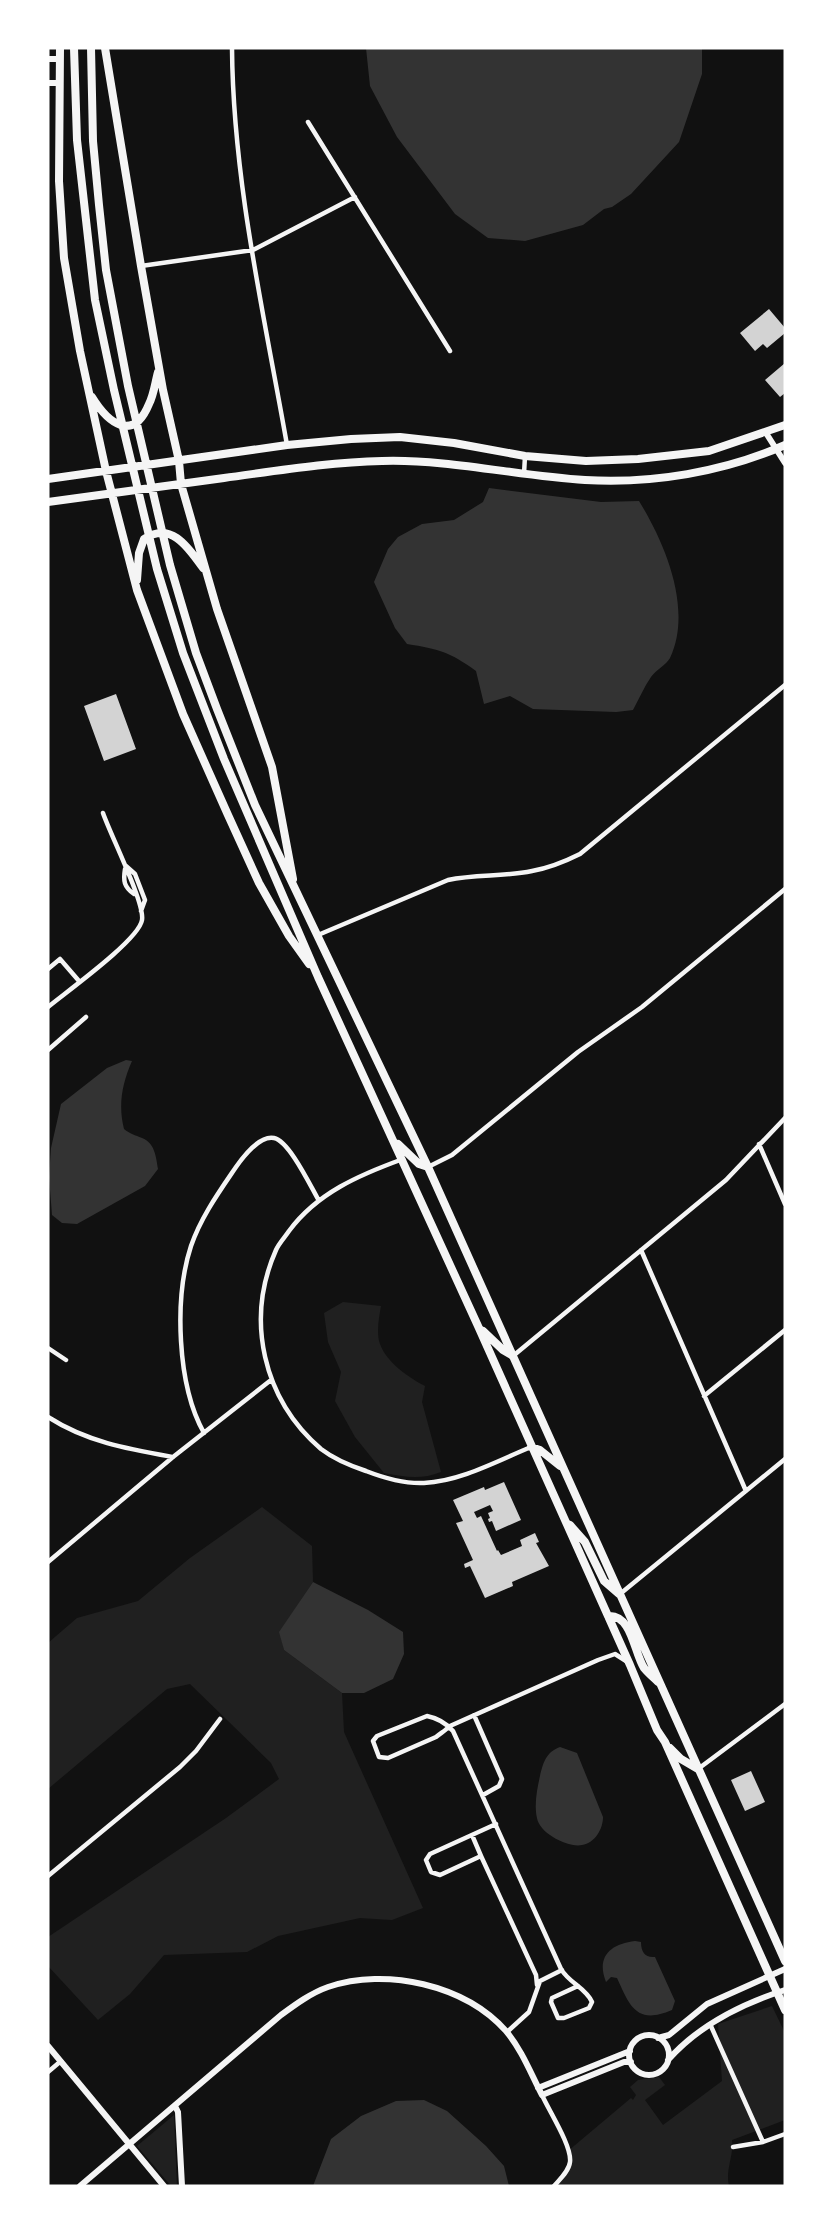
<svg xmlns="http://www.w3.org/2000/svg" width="833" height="2234" viewBox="0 0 833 2234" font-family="'Work Sans',sans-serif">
  <rect width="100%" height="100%" fill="#111"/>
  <path fill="#202020" d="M343,1302L381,1306C379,1317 376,1333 380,1344C387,1363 408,1377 425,1386L422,1402L441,1472C421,1480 405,1477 384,1473L355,1437L335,1401L341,1372L328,1342L324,1313Z
    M262,1507L312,1546L313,1582L280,1632L284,1650L342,1693L344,1732L423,1908L392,1920L360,1918L278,1936L247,1952L164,1955L130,1994L98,2020L48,1966V1937L226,1818L279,1779L271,1763L190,1684L167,1689L48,1789V1643L77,1618L138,1601L190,1558Z
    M772,2006L785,2033V2120L732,2140C734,2156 725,2170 729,2186H554L570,2161L568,2151L631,2098L633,2100L636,2095L630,2087L638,2080L659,2077L665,2085L645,2100L663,2125L722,2081L718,2024Z
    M174,2115L177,2186H171L137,2146Z"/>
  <path fill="#333" d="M366,48H702V74L679,142L631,194L612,207L604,209L583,225L525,241L488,238L455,214L397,137L370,86Z
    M489,488L601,502L639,501C665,543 693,609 670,658C666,665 656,670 651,677C644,687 639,699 633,710L616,712L533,709L510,696L484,704L476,671C450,652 439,649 407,644L395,628L374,582L388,549L398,537L422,524L454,520L483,502Z
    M126,1060L132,1061C122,1084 118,1105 124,1129C130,1134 135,1135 142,1138C155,1143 156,1157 158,1169L145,1186L77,1224L62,1223L52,1215L49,1177L51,1148L61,1104L107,1068Z
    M313,1582L368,1610L403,1632L404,1654L393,1679L364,1693H342L284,1650L279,1632Z
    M560,1747L577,1753L603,1817C603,1829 595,1843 582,1845C568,1848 539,1833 537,1818C534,1805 537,1789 540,1776C543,1763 546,1752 560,1747Z
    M635,1941L641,1942C641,1952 645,1958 655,1957L675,2001L672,2010C637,2025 630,2007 617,1978L611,1977L606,1982C596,1957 610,1944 635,1941Z
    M424,2100L447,2111L486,2146L504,2166L509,2186H313L331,2139L361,2116L396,2101Z"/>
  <path fill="#d3d3d3" d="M769,309L785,328V333L767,348L763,344L755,351L740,333Z
    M785,363V393L780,397L765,380Z
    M116,694L136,749L104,761L84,706Z
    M504,1482L521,1520L496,1531L492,1521L489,1522L488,1519L490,1518L488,1513L493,1511L490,1505L474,1512L477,1518L481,1516L497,1551L498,1550L501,1555L522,1546L520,1540L535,1533L539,1542L536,1543L549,1566L512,1582L513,1586L485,1598L470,1566L465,1568L464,1564L473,1560L456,1523L463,1521L453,1500L484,1487L485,1490Z
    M751,1771L765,1802L745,1811L731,1780Z"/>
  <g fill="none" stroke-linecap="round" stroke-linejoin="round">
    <path stroke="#f5f5f5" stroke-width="4.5" d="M232,48C233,181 264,314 287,445
      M308,122L450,351
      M141,266L253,250L355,197
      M524,474L525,456
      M126,866L135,874L145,900L141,911
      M125,869C123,881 124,887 134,894
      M318,935L448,880C476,874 504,877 532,871C549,868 564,862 580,854L785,685
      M48,969L60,959L79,981
      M48,1007C66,992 139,940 142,920C145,903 110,834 103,813
      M48,1050L86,1017
      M759,1144L785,1204
      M403,1159C359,1175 317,1193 289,1231C285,1237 279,1243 276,1250C245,1320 263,1399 321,1449C334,1459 351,1466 366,1471C384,1478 404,1484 424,1483C461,1481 497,1461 531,1447
      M428,1167L452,1155L578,1052L642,1007L785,889
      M641,1250L746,1491
      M48,1348L66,1360
      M513,1356L726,1180L785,1118
      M704,1396L785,1330
      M48,1417C87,1442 128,1449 173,1457
      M204,1433C177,1385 174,1298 191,1246C201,1217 219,1192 236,1167C243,1157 260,1135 274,1138C289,1141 310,1185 318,1199
      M48,1562L173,1457L271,1380
      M620,1594L785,1459
      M474,1715L502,1779L499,1786L483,1795
      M698,1769L785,1704
      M472,1835L481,1856L440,1875L431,1872L426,1860L430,1854L496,1824
      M481,1856L536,1975L537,1985
      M48,1876L180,1767L196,1751L220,1719
      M578,1986L552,1998L551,2002L558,2018H564L589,2008L592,2002C586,1988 569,1983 561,1969L453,1731C446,1723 437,1718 427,1716L377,1736L373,1741L379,1757L388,1758L436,1737C441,1733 446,1730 450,1726L598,1660L615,1654L626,1661
      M710,2024L763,2142
      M507,2032L529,2012L540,1981L562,1970
      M48,2072L61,2061
      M542,2095C549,2111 572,2146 570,2162C569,2171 560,2179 554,2186
      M733,2147L763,2142L785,2134"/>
    <path stroke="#f5f5f5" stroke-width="6" d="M48,59H59
      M48,83H59
      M766,433L785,463
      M629 2055a20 20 0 1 1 40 0a20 20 0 1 1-40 0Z
      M658,2038L669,2035L707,2004L785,1969
      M48,2046L164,2186
      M668,2060C699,2025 741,2004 785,1990
      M538,2088L630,2051
      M175,2106L178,2112L182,2186
      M80,2186L281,2015C296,2004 311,1993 328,1987C386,1967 465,1985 506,2031C522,2050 531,2074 542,2095L624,2062H631"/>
    <path stroke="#f5f5f5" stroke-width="8" d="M60,48L59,181L64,258L80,351L106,471L137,590L183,714L228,815L259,883L289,936L309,964
      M74,48L77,140L95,300L114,390L157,569L183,653L224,759L318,977L478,1326L630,1665L657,1730L665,1742L785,2010
      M91,48L93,141L99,205L106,270L128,386L170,565L196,653L217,709L255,805L428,1167L785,1961
      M105,48L141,266L163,390L179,461L181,484L217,609L272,767L293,879
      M92,397C108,423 133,443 149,404C154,394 155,383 158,372
      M48,479L287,445L351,439L400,437L454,443L525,456L586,461L638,459L709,451L785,425
      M48,502C107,494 165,486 224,478C276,471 329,462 382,461C451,459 517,476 585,480C652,484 724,472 785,445
      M137,580L139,553L144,539C171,521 188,547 203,568
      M398,1144L419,1164L428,1167
      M483,1331L503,1350L513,1356
      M531,1447L540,1450L560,1466
      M570,1525L585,1542L604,1581L619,1594
      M608,1616C632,1614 634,1653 644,1668C648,1673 654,1678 658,1682
      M670,1748L681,1759L698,1769"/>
  </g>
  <rect width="833" height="2234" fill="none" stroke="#ffffff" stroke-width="99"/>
</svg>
